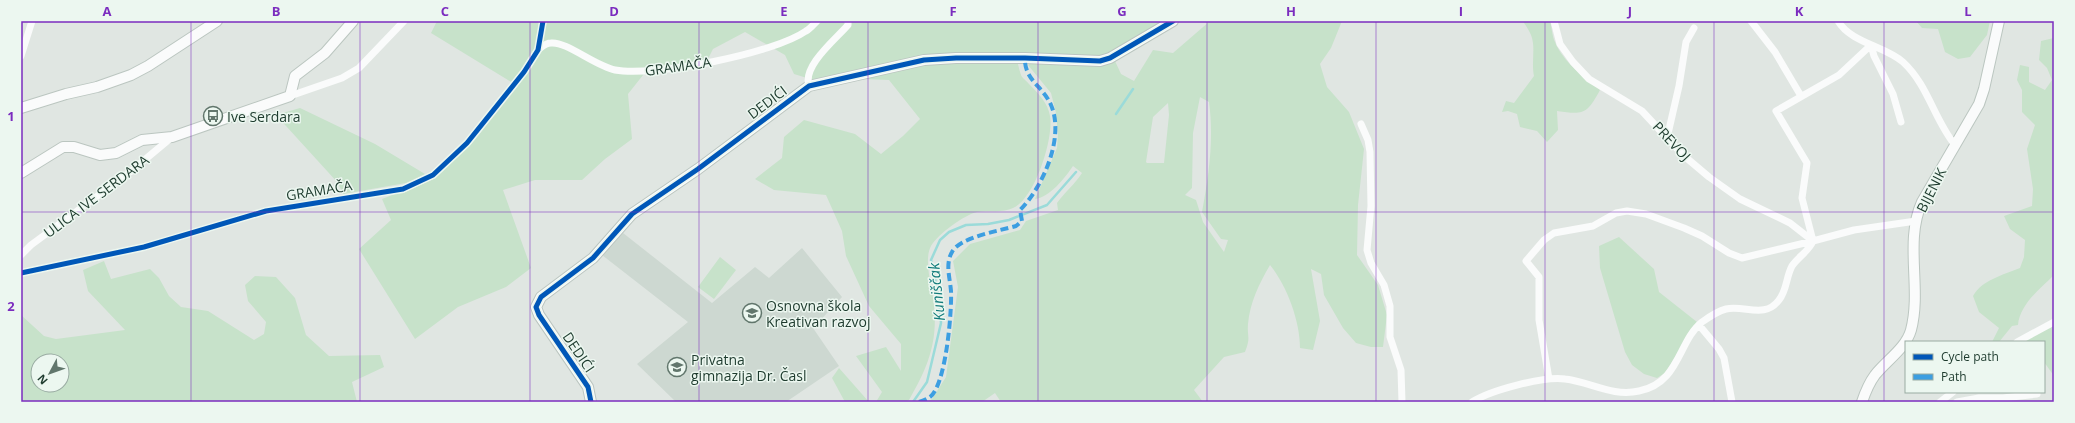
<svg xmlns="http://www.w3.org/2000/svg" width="2075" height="423" viewBox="0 0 2075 423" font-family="'Open Sans',sans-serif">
  <rect width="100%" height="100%" fill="#e0e6e2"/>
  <path fill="#cdd8d1" d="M623,233L712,303L755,267L769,278L802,248L842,297L813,328L839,366L786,402H676L637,364L688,322L602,255Z"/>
  <path fill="#c7e2ca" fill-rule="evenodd" d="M437,21H1166L1102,56L1014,52C1018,60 1018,67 1021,75C1022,78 1027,81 1029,84C1038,93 1048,103 1050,116C1054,138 1035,199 1013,208C1003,213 988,210 977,212C964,215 938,234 931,246C923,261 933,289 934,306C938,343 927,369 909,400L905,402H876L882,392L856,356L886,347L901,371V344L869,306L846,256L842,231L826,195L774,190L755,179L782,158L784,137L804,120L855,134L881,154L903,136L920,119L889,80L863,79L833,86L794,74L785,55L745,32L713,49L704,67L651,65L628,94L632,139L605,159L582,180H535L503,190L531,268L506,287L458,307L415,339L359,249L391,220L382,199L434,179L473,142L518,86L431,33Z
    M1210,21H1342L1331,48L1320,64L1327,87L1349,112L1364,149L1358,205L1357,255L1378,285L1387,315L1383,347H1371L1356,343L1343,328L1324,295L1321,274L1311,269L1320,321L1313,350L1300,348C1300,321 1287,286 1270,265C1259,284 1250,302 1248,324C1247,338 1251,337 1245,352L1224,357L1194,390L1203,402H1001L995,393L982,402H927L932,399L946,377L958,287L953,261L970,244L1020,230L1026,221L1058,210L1057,203C1065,192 1075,184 1082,173L1073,166C1065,178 1049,198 1035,199L1057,148L1058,134L1056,113L1051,93L1028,65L1032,62C1054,63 1095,71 1115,61L1121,74L1134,81L1153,50L1173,53ZM1200,97L1209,102C1214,139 1209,175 1202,212L1221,239L1228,240L1224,252L1203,222L1196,200L1185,195L1192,188L1193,133ZM1168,103L1169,115L1164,163H1147L1146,162L1153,117Z
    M1523,21H1550C1552,28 1552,36 1555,42C1563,62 1584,77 1600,90C1587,114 1584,115 1557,111L1558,130L1547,142L1537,131L1520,127L1517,114L1508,111L1502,112L1506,101L1514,103L1534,76C1531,63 1536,47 1531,35C1529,30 1525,25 1523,21Z
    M1916,21H1990L1987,35L1970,57L1958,59L1945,52L1938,29L1922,28Z
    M2054,38V275C2040,289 2020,304 2018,325L2012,326L1999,342H1992L1999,328L1979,312L1973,296C1982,280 2003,275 2020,268L2024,257L2025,240L2010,229L2004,216L2032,206L2033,189L2027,149L2035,125L2022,112V90L2017,80L2020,65L2029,67V82L2045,90L2052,80L2047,68L2039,60L2041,41Z
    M300,108L375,144L425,174L406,183L343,194L338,183L276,115Z
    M1619,237L1654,269L1659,292L1697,322L1665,373L1657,378L1644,374L1632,365L1625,352L1600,268L1599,246Z
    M720,257L736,270L714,299L698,287Z
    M104,261L111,279L150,269L159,278L169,296L181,307L208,311L254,340L264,334L266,322L248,301L245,285L255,276L276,277L295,298L306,335L329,356L380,355L384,367L352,382L357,402H21V315L44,336L56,339L125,330L88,291L83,270ZM38,361H62V385H38Z
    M2054,323V376L2044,362V342H2027L2024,338Z
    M839,368L869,402H845L832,378Z"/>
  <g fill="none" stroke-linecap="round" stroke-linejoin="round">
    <path stroke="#9bdbd9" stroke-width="2.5" d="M1116,114L1133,89
      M913,402L927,382L941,323L939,298L931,260L940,240L949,232L966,225L988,224L1009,220L1047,205L1076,172"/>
    <defs>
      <path id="secondary" d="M21,108L66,94L97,87L131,75L148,66L217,21
        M21,173L63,147H74L100,155L116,153L142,140L172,137L290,96L295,76L325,53L353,21
        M591,402L588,387L539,315L536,307L541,297L593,258L632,214L698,169L809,86L924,60L956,58H1025L1100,61L1110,58L1173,21
        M1862,402C1865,393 1869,383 1875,375C1887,360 1906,348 1911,330C1922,288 1904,242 1922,202L1979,104L1984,89L1999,21"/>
    </defs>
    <use href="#secondary" stroke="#bbc6c0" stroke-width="12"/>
    <path stroke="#fafbfb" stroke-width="7" d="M1554,21L1560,44L1573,62L1589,79L1642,111L1683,155L1709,177L1740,199L1790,223L1813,241L1854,230L1916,221
      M1751,21L1775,52L1801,96
      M1838,21C1851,43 1885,46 1903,62C1928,85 1934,119 1955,145
      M1871,45L1874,56L1893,94L1901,122
      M538,50C542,47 545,43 551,43C566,41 595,66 615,70C654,77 773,54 806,31C810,29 814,24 817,21
      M21,56L32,21
      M809,86C802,66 836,39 848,25V21
      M290,96L342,78L359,68L404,21
      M1361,124L1368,140L1370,152L1371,206L1367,250L1371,263L1384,285L1390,306V337L1401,370L1402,402
      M1667,138L1679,86L1686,42L1694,28
      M1813,241L1802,198L1807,163L1776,111L1839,75L1871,45
      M21,255L31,245L130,172L172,137
      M21,273L144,247L266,211L403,189L433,175L467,143L524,72L538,50L543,21
      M1699,325L1719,349L1724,358L1732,402
      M2017,342L2054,322
      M1549,379L1539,320V277L1526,261L1544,240L1554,233L1593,226L1616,213L1627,211L1646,214L1684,228L1702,236L1729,253L1742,258L1813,241
      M1472,402C1491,390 1544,376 1565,379C1591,382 1612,397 1639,391C1680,383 1678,341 1702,322C1709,317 1718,311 1726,309C1745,305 1765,319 1779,300C1787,290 1786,277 1792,266C1798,257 1810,250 1813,241
      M1940,402L1953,392
      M1957,402L1979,398H2003L2037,394"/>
    <use href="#secondary" stroke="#fafbfb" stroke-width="10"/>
    <path stroke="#3c9ee1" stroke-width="4" stroke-dasharray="8 4" stroke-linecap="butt" d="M919,402C922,401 927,399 930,397C946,385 952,311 951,291C950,278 945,264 952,252C960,237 999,231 1016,226L1022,221L1020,210C1043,187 1065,137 1051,105C1043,86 1024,80 1025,58"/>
    <defs>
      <path id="cycleway" d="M21,273L144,247L266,211L403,189L433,175L467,143L524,72L538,50L543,21
        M591,402L588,387L539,315L536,307L541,297L593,258L632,214L698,169L809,86L924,60L956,58H1025L1100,61L1110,58L1173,21"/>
    </defs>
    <use href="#cycleway" stroke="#ecf7f0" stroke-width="8"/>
    <use href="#cycleway" stroke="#0057b8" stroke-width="5"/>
  </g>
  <path fill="none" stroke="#7b2cbf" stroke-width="1" stroke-opacity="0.55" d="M191,21V402M360,21V402M530,21V402M699,21V402M868,21V402M1038,21V402M1207,21V402M1376,21V402M1545,21V402M1714,21V402M1884,21V402M21,212H2054"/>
  <defs>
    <symbol id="bus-ring" viewBox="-11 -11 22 22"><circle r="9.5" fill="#ecf7f0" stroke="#61766c" stroke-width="1.5"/><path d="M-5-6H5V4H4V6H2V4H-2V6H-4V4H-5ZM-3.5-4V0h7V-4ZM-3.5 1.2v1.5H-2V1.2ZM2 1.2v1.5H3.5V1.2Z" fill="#61766c"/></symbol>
    <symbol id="school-ring" viewBox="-11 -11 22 22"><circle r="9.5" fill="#ecf7f0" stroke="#61766c" stroke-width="1.5"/><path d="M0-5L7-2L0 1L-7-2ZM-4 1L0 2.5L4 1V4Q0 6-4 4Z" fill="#61766c"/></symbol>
  </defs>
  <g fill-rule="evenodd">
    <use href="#bus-ring" x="202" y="105" width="22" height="22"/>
    <use href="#school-ring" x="741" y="302" width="22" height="22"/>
    <use href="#school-ring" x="666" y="356" width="22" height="22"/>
  </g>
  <g text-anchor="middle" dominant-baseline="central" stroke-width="3" stroke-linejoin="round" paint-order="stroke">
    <g font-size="14" fill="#1d3a2d" stroke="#ecf7f0">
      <text transform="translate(678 66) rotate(-8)">GRAMAČA</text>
      <text transform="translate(767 102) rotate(-37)">DEDIĆI</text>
      <text transform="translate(1672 141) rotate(47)">PREVOJ</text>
      <text transform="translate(319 190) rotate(-9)">GRAMAČA</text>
      <text transform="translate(1931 190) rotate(-63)">BIJENIK</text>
      <text transform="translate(96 196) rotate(-37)">ULICA IVE SERDARA</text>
      <text transform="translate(579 352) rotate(56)">DEDIĆI</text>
    </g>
    <g font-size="14" fill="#1d3a2d" stroke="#ecf7f0" text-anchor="start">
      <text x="227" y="116">Ive Serdara</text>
      <text x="766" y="305">Osnovna škola<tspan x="766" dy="16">Kreativan razvoj</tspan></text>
      <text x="691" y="359">Privatna<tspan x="691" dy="16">gimnazija Dr. Časl</tspan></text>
    </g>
    <g font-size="15" font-style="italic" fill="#127b7b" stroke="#ecf7f0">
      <text transform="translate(936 292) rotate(-96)">Kuniščak</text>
    </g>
  </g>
  <rect width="2075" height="423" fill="none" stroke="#ecf7f0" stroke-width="44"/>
  <rect x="1905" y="341" width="140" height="52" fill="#ecf7f0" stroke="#99aba2"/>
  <rect x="1913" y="354" width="20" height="6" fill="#0057b8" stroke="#99aba2"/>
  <text x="1941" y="361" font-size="12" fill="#1d3a2d">Cycle path</text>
  <rect x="1913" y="374" width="20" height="6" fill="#3c9ee1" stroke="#99aba2"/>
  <text x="1941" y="381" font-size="12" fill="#1d3a2d">Path</text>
  <g transform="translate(50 373) rotate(229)"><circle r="19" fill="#ecf7f0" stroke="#99aba2"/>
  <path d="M0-3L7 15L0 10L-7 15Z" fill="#61766c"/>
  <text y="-6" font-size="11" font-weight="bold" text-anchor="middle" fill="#1d3a2d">N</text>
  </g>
  <rect x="22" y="22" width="2031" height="379" fill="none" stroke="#7b2cbf" stroke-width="1.5"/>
  <g font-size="13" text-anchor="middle" font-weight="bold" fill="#7b2cbf">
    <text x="107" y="16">A</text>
    <text x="276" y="16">B</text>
    <text x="445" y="16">C</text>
    <text x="614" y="16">D</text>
    <text x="784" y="16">E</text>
    <text x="953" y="16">F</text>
    <text x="1122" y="16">G</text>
    <text x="1291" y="16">H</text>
    <text x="1461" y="16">I</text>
    <text x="1630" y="16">J</text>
    <text x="1799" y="16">K</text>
    <text x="1968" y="16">L</text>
    <text x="11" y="121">1</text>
    <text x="11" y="311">2</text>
  </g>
</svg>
